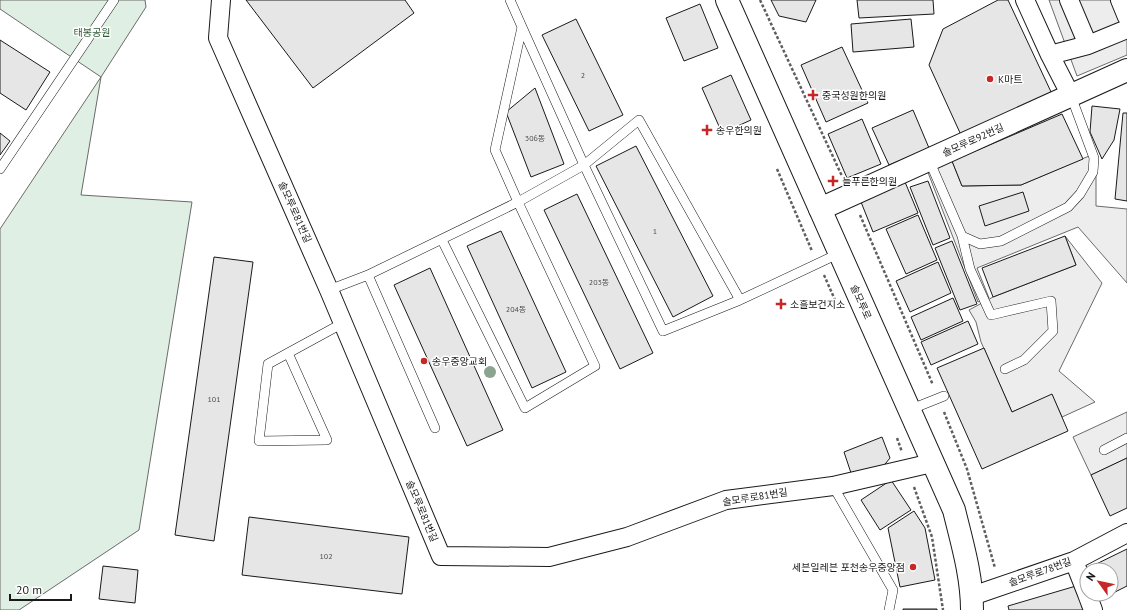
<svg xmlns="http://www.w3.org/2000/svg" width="1127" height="610" viewBox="0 0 1127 610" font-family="'PT Sans','Noto Sans KR',sans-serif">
  <rect width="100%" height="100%" fill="#fff"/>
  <path fill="#e0efe3" stroke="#6a6a6a" d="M0,0H145L146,7L101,77L81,195L192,202L139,530L19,610H0V229L101,77L0,9Z"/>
  <path fill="#ededed" stroke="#6a6a6a" d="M1049,0H1127V55L1077,76Z
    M1096,153V206L1127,209V283L1078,227L977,268L989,298L978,302L927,170L952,161L962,186L1021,185Z
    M1065,236L1102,283L1059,371L1095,402L1062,417L1052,395L1012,412L981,342L976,322L969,310L993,297L1076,265Z
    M1127,412V458L1091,475L1073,437Z"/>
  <path fill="#e6e6e6" stroke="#1a1a1a" d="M246,0H405L414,13L313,88Z
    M771,0H816L806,22L779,16Z
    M857,0H933L934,14L859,18Z
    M998,0H1008L1052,94L961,135L929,65L943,29Z
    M700,4L718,48L684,61L666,18Z
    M576,19L623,115L589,131L542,35Z
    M911,19L914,47L853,52L851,24Z
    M0,40L50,72L26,110L0,93Z
    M842,47L868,103L826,122L801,65Z
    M731,75L751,120L722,133L702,88Z
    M535,88L564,164L531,177L506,112Z
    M1092,106L1120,109L1114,140L1102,159L1090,132Z
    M913,110L929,148L889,165L872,128Z
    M1123,113H1127V201L1115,199Z
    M1062,114L1083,159L1021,185L962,186L952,161Z
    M862,119L881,164L847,178L828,134Z
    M0,133L10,141L0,155Z
    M636,146L713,296L673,317L596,166Z
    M928,181L950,238L933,245L910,187Z
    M905,182L918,213L873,232L861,202Z
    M1023,192L1029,211L985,226L979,206Z
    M577,194L653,353L620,369L544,210Z
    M918,215L937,260L906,274L886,229Z
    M501,231L566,372L532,388L467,246Z
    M1065,236L1076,265L993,297L982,268Z
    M952,241L977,304L960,310L935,248Z
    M214,257L253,262L214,541L175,535Z
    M938,262L951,293L910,312L896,281Z
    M430,268L503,430L467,446L394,285Z
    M953,298L963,321L921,340L911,317Z
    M968,321L978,344L931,365L921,342Z
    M984,348L1012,412L1052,394L1068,431L982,469L937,368Z
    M882,437L890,458L881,469L853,479L844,452Z
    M1127,458V508L1110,516L1091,475Z
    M891,480L911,510L880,530L861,500Z
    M914,511L925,528L935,580L900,587L888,528Z
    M249,517L409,537L402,594L242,575Z
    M1127,549V586L1111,594V570H1084Z
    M103,566L138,570L135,603L99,599Z
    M1076,586L1083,610H1009L1008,606Z
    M1095,594H1111L1098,600Z
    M903,609H937V610H903Z"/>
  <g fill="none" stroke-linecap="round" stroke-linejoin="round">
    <defs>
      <path id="service" d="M510,0L522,27
        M929,160L962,236L980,244L1001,241L1068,207L1080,194L1093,172L1094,158L1071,96
        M0,169L114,0
        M962,236L970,269L991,315L1051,301L1053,331L1024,360L1005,369
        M442,240L525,408L595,366L518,202L584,165L639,120L740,300
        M368,275L518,202L495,150L522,27L584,165L663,331L740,300L840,253
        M329,290L368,275L435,428
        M288,353L327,440L259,441L268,364L343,323
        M909,410L944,396
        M1104,450L1127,438
        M833,486L893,590L889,610"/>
      <path id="minor" d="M221,0L218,38L329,290L441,556L549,557L627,537L726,500L833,486L932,463
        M1025,0L1050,55L1071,96
        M1069,0L1088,45
        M1120,0L1127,17
        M1050,55L1088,45L1127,29
        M1074,561L1087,594
        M1087,594L1093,610
        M972,596L1074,561L1127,533"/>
      <path id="tertiary" d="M820,209L1127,70"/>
      <path id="secondary" d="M727,0L954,510C962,543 972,576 972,610"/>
    </defs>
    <use href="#service" stroke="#1a1a1a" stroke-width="10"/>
    <use href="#minor" stroke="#1a1a1a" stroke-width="20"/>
    <use href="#tertiary" stroke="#1a1a1a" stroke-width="24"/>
    <use href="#secondary" stroke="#1a1a1a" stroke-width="24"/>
    <path stroke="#5f5f5f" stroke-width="2.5" stroke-dasharray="3 2" stroke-linecap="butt" d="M760,0L842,176
      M777,169L812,251
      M860,215L933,385
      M824,275L835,300
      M944,412L967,469L995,568
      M897,438L902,452
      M914,487L932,537L943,610"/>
    <use href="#service" stroke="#fff" stroke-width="9"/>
    <use href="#minor" stroke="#fff" stroke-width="18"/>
    <use href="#tertiary" stroke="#fff" stroke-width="22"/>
    <use href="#secondary" stroke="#fff" stroke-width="22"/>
  </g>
  <circle fill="#8aa48f" cx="490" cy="372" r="6"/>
  <g fill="#c62828" stroke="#fff" stroke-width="1.5">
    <circle cx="990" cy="79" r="4"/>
    <path d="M811 89h4v4h4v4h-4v4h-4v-4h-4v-4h4z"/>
    <path d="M705 124h4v4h4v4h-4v4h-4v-4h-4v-4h4z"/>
    <path d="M831 175h4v4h4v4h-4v4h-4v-4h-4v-4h4z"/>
    <path d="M779 298h4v4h4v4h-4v4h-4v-4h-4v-4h4z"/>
    <circle cx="424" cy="361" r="4"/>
    <circle cx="913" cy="567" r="4"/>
  </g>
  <g text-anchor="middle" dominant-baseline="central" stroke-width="3" stroke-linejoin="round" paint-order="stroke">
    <g font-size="8" fill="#4d4d4d">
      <text x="583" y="75">2</text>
      <text x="535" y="138">306동</text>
      <text x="655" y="231">1</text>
      <text x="599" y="282">203동</text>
      <text x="516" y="309">204동</text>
      <text x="214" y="399">101</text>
      <text x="326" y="556">102</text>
    </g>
    <g font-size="10" fill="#2b5a34" stroke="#fff">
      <text x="92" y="32">태봉공원</text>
    </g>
    <g font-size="10" fill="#1a1a1a" stroke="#fff" text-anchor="start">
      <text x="998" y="79">K마트</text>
      <text x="822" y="95">중국성원한의원</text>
      <text x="716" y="130">송우한의원</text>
      <text x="842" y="181">늘푸른한의원</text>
      <text x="790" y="304">소흘보건지소</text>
      <text x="432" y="361">송우중앙교회</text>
      <text x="905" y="567" text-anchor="end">세븐일레븐 포천송우중앙점</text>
    </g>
    <g font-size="10" fill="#1a1a1a" stroke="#fff">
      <text transform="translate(973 140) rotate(-24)">솔모루로92번길</text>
      <text transform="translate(295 212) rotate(66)">솔모루로81번길</text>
      <text transform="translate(861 302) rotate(66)">솔모루로</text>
      <text transform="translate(755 497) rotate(-9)">솔모루로81번길</text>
      <text transform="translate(422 511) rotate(67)">솔모루로81번길</text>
      <text transform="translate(1040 572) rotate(-20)">솔모루로78번길</text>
    </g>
  </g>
  <g transform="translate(1099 582) rotate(303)"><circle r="19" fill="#ffffff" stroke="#a3a3a3"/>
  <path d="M0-3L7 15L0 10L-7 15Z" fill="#c62828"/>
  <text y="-6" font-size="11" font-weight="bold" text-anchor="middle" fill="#1a1a1a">N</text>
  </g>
  <path d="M10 594v6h61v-6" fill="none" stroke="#1a1a1a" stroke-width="2"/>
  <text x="16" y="594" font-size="12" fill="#1a1a1a" stroke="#ffffff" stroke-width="3" paint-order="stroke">20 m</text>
</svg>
